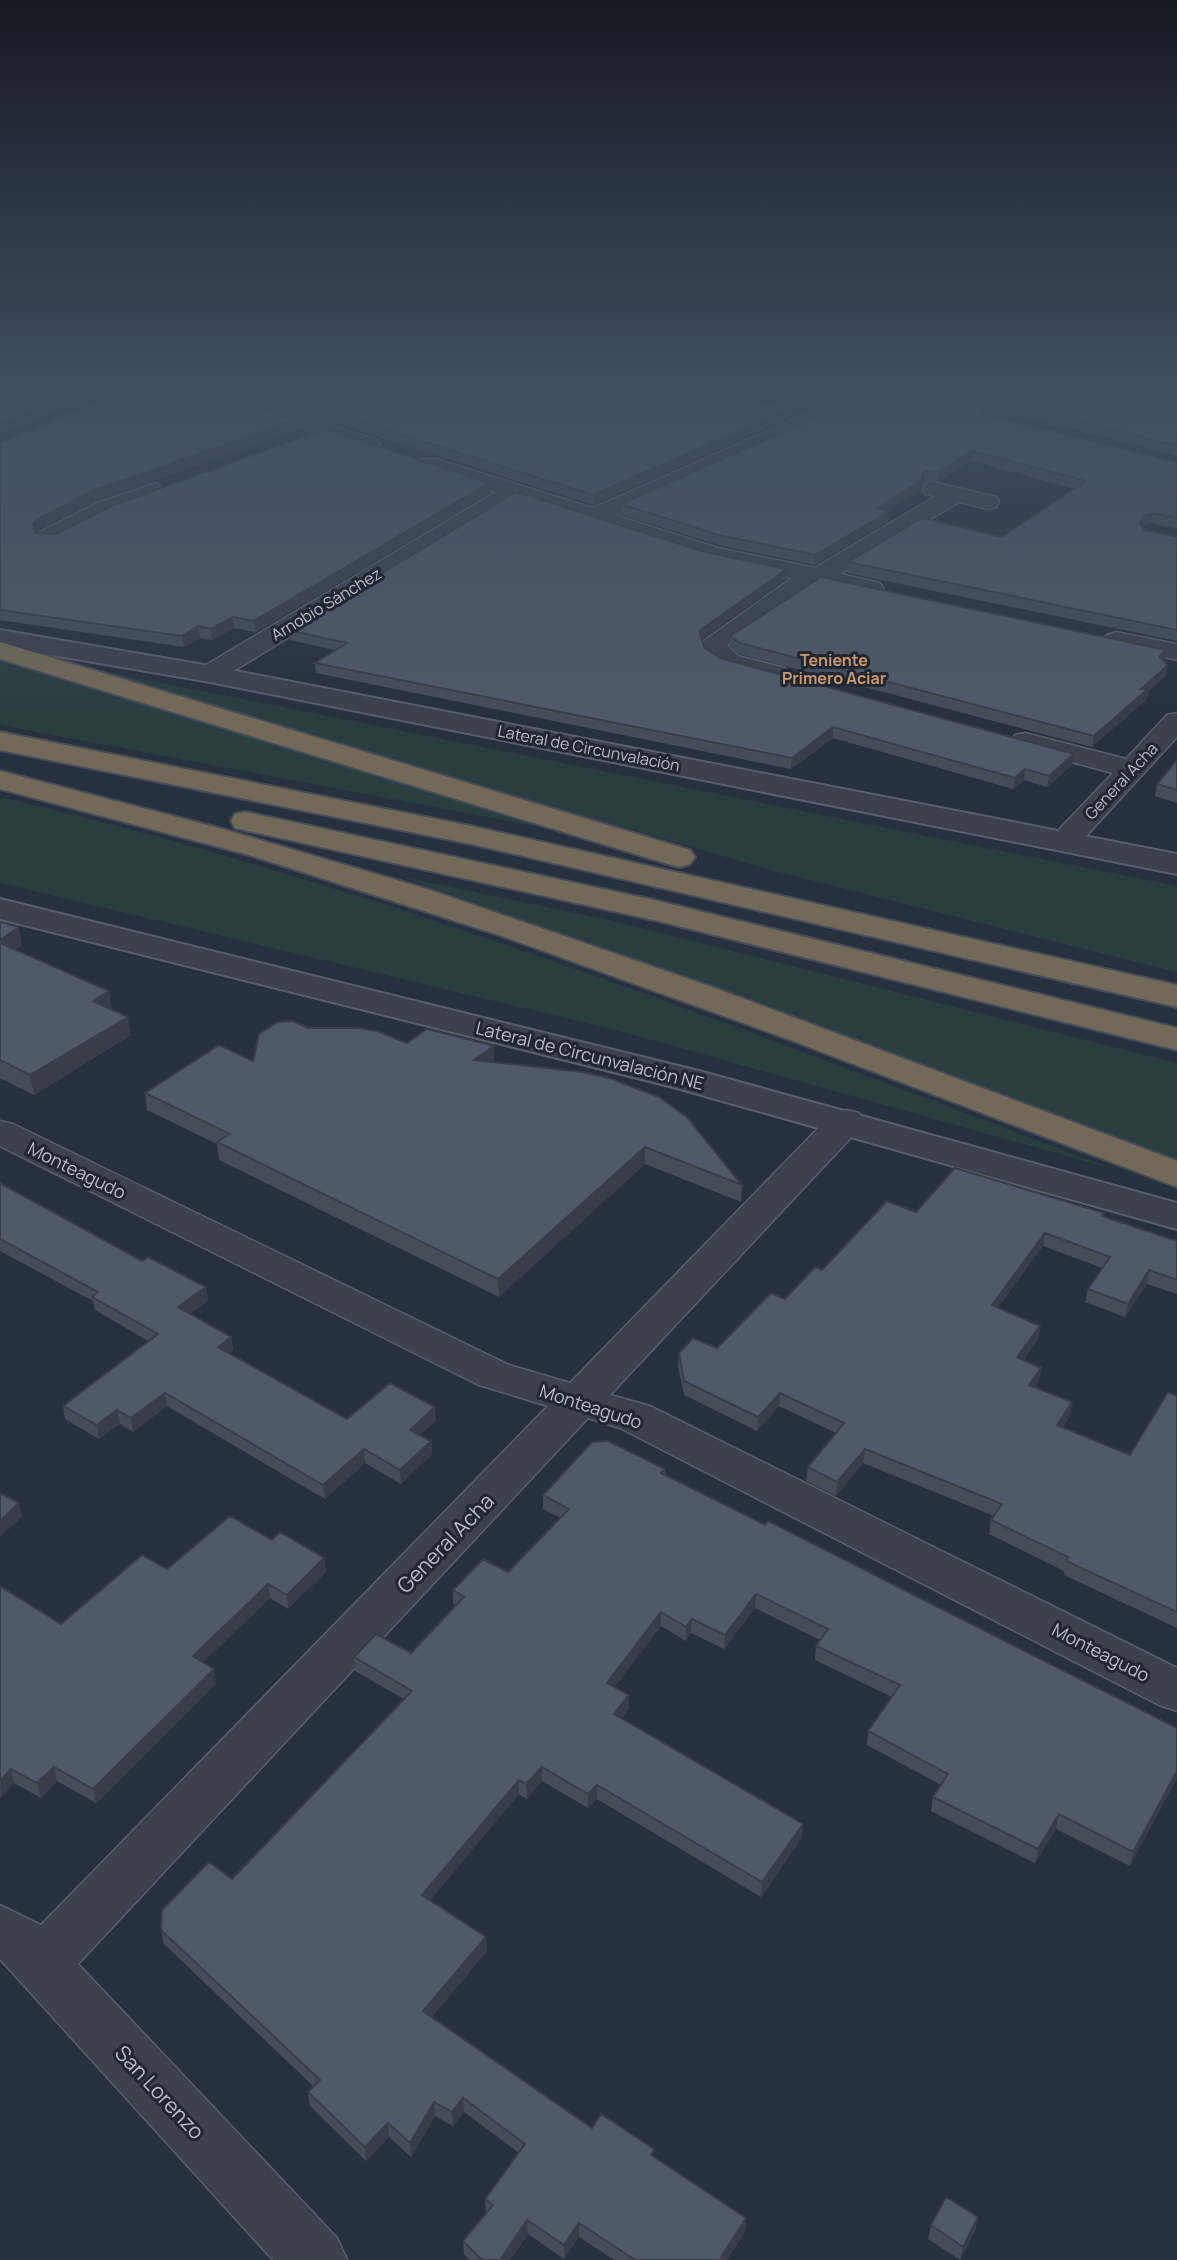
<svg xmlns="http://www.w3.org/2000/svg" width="1177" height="2260" viewBox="0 0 1177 2260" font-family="Manrope,sans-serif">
  <rect width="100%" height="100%" fill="#27303d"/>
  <path fill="#2a3d3f" d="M0,661L556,830L0,725Z
    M73,665L1177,886V972L778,872L620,826L589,821Z
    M0,797C381,885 747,1031 1113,1169L616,1030L0,883Z
    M403,877L609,920L1177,1063V1159Z"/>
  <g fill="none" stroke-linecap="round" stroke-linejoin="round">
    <defs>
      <path id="minor" d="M201,393H232L377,440L380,444L377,448H363L204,397Z
        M840,393H865L809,427L614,515L718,548L815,568L936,496L925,494L922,489L925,484L933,482L996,497L999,502L996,507L988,509L959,502L840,574L880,583L883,588L880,593L871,595L816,584L727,645L738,656L785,668L789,674L785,680L776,682C751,676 707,672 701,643L792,578L705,559L516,498L219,680H201L197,674L201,668L496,492L422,467L418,463L422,459H436L593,508L795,419Z
        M1017,393H1041L998,422H984L981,418L984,414Z
        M156,483L167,490L164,495L111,514L56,542L48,544L37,537L40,532L95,504Z
        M1116,632L1177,644V660L1107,645L1103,640L1107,635Z
        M1177,713V737L1076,847L1065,850L1054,847L1050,841L1054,835L1113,773L1015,747L1011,741L1015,735L1025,733L1126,759L1167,715Z
        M846,1110L859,1113L864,1121L859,1129L610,1395L650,1406L1177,1668V1711L1159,1705L620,1428L588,1418L78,1964L337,2238L347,2260H273L0,1959V1905L41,1925L548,1406L479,1385L0,1146V1121L13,1124L509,1365L570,1383L833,1113Z"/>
      <path id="tertiary" d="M0,630L210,666L1177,854V874L210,682L0,646Z
        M0,899L699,1071L1177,1203V1229L673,1087L0,919Z"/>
      <path id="motorway" d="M0,642L690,850L695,857L690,864L679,867L668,864L0,659Z
        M0,732L471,826L1177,985V1007L471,844L0,750Z
        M0,771L219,828L427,889L715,988L1177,1161V1187L785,1038L499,935L249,855L0,789Z
        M246,812L654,900L1177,1028V1050L654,920L235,828L231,821L235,814Z"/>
    </defs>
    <use href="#minor" stroke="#59606b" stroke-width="3"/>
    <use href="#tertiary" stroke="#59606b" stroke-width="4"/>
    <use href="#motorway" stroke="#464d58" stroke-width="4"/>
    <use href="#minor" fill="#3b424d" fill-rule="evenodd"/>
    <use href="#tertiary" fill="#3b424d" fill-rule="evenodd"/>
    <use href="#motorway" fill="#736958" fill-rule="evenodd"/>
  </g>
  <path fill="#454d59" d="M241,393H716L791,408L790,417L593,505Z
    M757,393H834L815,404Z
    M855,393H1012L982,412L984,415L1177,462V529L1151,523L1142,526L1145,530L1177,537V641L847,573L848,562L1001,537L1075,489L972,461L938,481H924L920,491L889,510V521L815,565L719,545L621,515V504L811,420Z
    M1177,393V456L1014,415L1015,405Z
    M296,420L297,430L94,502L39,530L37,533L56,534L490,493L256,632L234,628L212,640L200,638L184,647L0,620V443Z
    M786,579L702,639L705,648L720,658L1072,765L1047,787L1024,780L1013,789L833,738L791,769L316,673L315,663L335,650L289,640L288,630Z
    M730,636L1165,660L1164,661L1168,665L1166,675L1148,692L1147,699L1092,747L739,654L730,646Z
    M1177,760V803L1155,796L1157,784Z
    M0,922L22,945L15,950L112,1010L131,1035L34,1095L0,1078Z
    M309,1028L407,1043L494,1062L742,1185L741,1202L645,1164L499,1297L219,1160L217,1144L147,1110L145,1093L253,1061Z
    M0,1183L142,1261L206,1287L208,1300L190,1314L231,1337L233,1350L229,1353L347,1419L436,1421L420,1435L431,1441L432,1454L401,1484L365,1463L325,1499L167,1406L133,1432L120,1424L99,1439L65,1419L63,1406L148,1341L95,1310L93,1301L0,1251Z
    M916,1212L1103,1217L1177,1241V1294L1147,1284L1125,1317L1085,1302L1088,1289L1102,1268L1043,1246L998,1307L1040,1326L1038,1339L1023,1360L1041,1368L1039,1381L1035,1387L1072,1402L1070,1416L1062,1427L1130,1455L1177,1396V1628L1064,1575V1571L989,1534L991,1520L994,1516L863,1463L836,1496L806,1481L808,1467L836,1433L779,1406L757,1431L684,1395L678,1366L679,1353L717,1348L785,1299L822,1270Z
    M665,1469V1474L765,1525L1177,1728L1130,1866L1056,1829L1035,1863L931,1811L933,1797L941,1785L867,1745L868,1731L892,1697L815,1660L816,1646L820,1640L755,1608L724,1649L691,1633L686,1641L661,1626L614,1687L629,1695V1709L621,1718L803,1824L802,1838L761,1897L597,1799L588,1808L542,1781L527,1799L519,1794L430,1900L487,1951L432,2017L592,2128L654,2157L746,2218L745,2232L727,2260H614L579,2237L564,2259L528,2234L510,2260H469L464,2254L463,2241L486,2213L485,2199L519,2153L464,2112L453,2126L435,2116L411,2157L389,2137L366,2161L310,2106L308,2092L313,2086L164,1944L161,1930L232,1879L404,1699L355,1671L354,1657L411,1653L456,1605L453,1604V1590L508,1572L561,1518L543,1509V1495Z
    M272,1540L324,1558L326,1572L288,1609L270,1598L203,1662L216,1683L96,1803L57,1781L41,1798L14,1783L1,1797H0V1586L61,1624L167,1569Z
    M978,2217L975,2231L960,2260L928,2239L931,2225Z"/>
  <path fill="#383e49" d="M71,393H93L0,435V425Z
    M818,393H834L815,404V395Z
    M998,393H1012L983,412L978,418L979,409L984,402Z
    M791,408L790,417L593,505V495Z
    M296,420L297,430L94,502L39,530L35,536L33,525L37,519L92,491Z
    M973,451L972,461L938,481L939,471Z
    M925,471L924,481L920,491L876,518L877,508Z
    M489,483L490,493L256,632L254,621Z
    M890,511L889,521L815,565V555Z
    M1153,513L1151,523L1142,527L1140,524L1143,516Z
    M787,569L786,579L699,641V631Z
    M233,617L234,628L212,640L211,629Z
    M198,626L200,638L184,647L182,636Z
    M1166,650L1165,660L1157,667L1159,657Z
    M1168,665L1166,675L1148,692L1147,699L1092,747L1094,736L1141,689Z
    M833,727V738L791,769L792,758Z
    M1074,754L1072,765L1047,787L1049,776Z
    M1025,769L1024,780L1013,789L1015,778Z
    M19,927L22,945L1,960L0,940Z
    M109,991L112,1010L93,1001Z
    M128,1017L131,1035L34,1095L30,1075Z
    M494,1046V1062L474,1060Z
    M645,1147V1164L499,1297L498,1279Z
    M1045,1233L1043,1246L990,1318L992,1305Z
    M1149,1270L1147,1284L1125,1317L1128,1304Z
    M206,1287L208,1300L180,1321L178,1307Z
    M1040,1326L1038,1339L1015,1371L1017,1357Z
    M231,1337L233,1350L219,1360L218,1347Z
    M1041,1368L1039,1381L1027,1398L1029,1385Z
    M165,1393L167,1406L133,1432L131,1418Z
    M780,1393L779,1406L757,1431L758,1417Z
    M1072,1402L1070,1416L1055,1439L1057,1425Z
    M435,1407L436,1421L411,1443L410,1430Z
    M117,1410L120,1424L99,1439L97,1425Z
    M431,1441L432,1454L401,1484L400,1470Z
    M364,1449L365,1463L325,1499L323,1485Z
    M865,1449L863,1463L836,1496L837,1482Z
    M19,1503L22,1517L0,1537V1521Z
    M324,1558L326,1572L288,1609L287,1595Z
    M268,1584L270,1598L195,1670L193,1656Z
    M756,1594L755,1608L724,1649L725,1635Z
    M661,1612V1626L607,1697V1683Z
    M692,1619L691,1633L686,1641V1627Z
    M214,1669L216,1683L96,1803L93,1789Z
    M629,1695V1709L614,1728V1714Z
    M54,1767L57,1781L41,1798L37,1783Z
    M542,1767V1781L527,1799L526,1784Z
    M11,1769L14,1783L1,1797L0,1781Z
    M1177,1771V1779L1130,1866L1133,1852Z
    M519,1780V1794L423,1909L422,1895Z
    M597,1785V1799L588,1808V1794Z
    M1059,1814L1056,1829L1035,1863L1038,1849Z
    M803,1824L802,1838L761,1897L762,1882Z
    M486,1937L487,1951L425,2025L423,2011Z
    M463,2098L464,2112L453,2126L452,2112Z
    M434,2102L435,2116L411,2157L410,2143Z
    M388,2123L389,2137L366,2161L365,2147Z
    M978,2217L975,2231L960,2260L963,2247Z
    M746,2218L745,2232L727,2260H721V2257Z
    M527,2220L528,2234L510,2260H500Z
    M579,2223V2237L564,2259V2245Z"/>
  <path fill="#505968" stroke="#383e49" stroke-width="2" d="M0,393H71L0,425Z
    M117,393H212L296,420L92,491L37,519L33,525L36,533L56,534L111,506L325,429L489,483L254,621L233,617L211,629L198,626L182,636L0,610V443Z
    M270,393H716L791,408L593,495Z
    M855,393H998L984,402L979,409L984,415L1177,462V518L1153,513L1143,516L1140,524L1145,530L1177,537V630L848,562L922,518L1001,537L1086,481L973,451L939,471H925L921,481L877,508L890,511L815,555L719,535L621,504L811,420Z
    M1033,393H1177V446L1015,405Z
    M516,492L705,552L787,569L699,631L705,648L720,658L1074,754L1049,776L1025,769L1015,778L833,727L792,758L315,663L347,643L288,630Z
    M821,577L1166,650L1159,657L1168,665L1141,689L1149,688L1094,736L740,643L730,636Z
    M1177,760V790L1157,784Z
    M0,922L19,927L0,940Z
    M0,943L109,991L93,1001L128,1017L30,1075L0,1060Z
    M292,1021L309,1028H359L377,1031L407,1043L427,1029L494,1046L474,1060L582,1072L609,1078L659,1097L687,1117L742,1185L645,1147L498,1279L217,1142L230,1134L145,1093L219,1045L253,1061L259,1034L278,1022Z
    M955,1168L1104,1213L1102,1216L1177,1241V1280L1149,1270L1128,1304L1088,1289L1110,1257L1045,1233L992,1305L1040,1326L1017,1357L1041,1368L1029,1385L1072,1402L1057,1425L1130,1455L1168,1392L1177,1396V1612L1066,1561L1068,1557L991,1520L1002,1504L865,1449L837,1482L808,1467L844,1423L780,1393L758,1417L684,1381L679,1353L693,1338L717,1348L771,1293L785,1299L815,1267L822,1270L887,1201L916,1212Z
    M0,1183L142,1261L148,1257L206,1287L178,1307L231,1337L218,1347L347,1419L390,1383L435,1407L410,1430L431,1441L400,1470L364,1449L323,1485L165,1393L131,1418L117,1410L97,1425L63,1406L158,1334L92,1297L98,1292L0,1239Z
    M608,1441L665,1469L661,1473L765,1525L768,1521L1177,1728V1771L1133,1852L1059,1814L1038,1849L933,1797L948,1774L868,1731L900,1685L816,1646L828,1629L756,1594L725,1635L692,1619L686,1627L661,1612L607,1683L629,1695L614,1714L803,1824L762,1882L597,1785L588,1794L542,1767L526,1784L519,1780L422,1895L486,1937L423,2011L592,2128L601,2114L654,2149L651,2155L746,2218L721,2257L726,2260H635L579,2223L564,2245L527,2220L500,2260H482L463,2241L493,2205L485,2199L525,2144L463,2098L452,2112L434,2102L410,2143L388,2123L365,2147L308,2092L320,2080L161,1930L162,1910L209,1862L232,1879L412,1691L354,1657L376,1634L411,1653L464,1597L453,1590L483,1559L508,1572L569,1509L543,1495L592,1442Z
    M0,1493L19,1503L0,1521Z
    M230,1516L272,1540L280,1532L324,1558L287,1595L268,1584L193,1656L214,1669L93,1789L54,1767L37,1783L11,1769L0,1781V1586L61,1624L142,1555L167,1569Z
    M946,2197L978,2217L963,2247L931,2225Z"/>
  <linearGradient id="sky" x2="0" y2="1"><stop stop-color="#151a22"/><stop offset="0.55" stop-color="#414e62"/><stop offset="1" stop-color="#414e62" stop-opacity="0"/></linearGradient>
  <rect width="1177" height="710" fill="url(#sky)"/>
  <g text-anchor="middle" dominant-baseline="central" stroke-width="6" stroke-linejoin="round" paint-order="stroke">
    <g font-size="16" fill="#b7bdc8" stroke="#202732">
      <text transform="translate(326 604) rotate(-31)">Arnobio Sánchez</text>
      <text transform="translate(589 748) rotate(11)">Lateral de Circunvalación</text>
      <text transform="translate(1121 781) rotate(-47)">General Acha</text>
    </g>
    <g font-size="16" font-weight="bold" fill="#cc996e" stroke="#202732">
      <text x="834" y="660">Teniente<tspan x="834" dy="18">Primero Aciar</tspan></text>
    </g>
    <g font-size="18" fill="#b7bdc8" stroke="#202732">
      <text transform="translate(590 1055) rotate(14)">Lateral de Circunvalación NE</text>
      <text transform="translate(77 1170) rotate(26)">Monteagudo</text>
      <text transform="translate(591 1406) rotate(18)">Monteagudo</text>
      <text transform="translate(1101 1652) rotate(27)">Monteagudo</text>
    </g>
    <g font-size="21" fill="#b7bdc8" stroke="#202732">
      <text transform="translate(445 1543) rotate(-46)">General Acha</text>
      <text transform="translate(160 2092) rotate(47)">San Lorenzo</text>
    </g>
  </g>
</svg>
